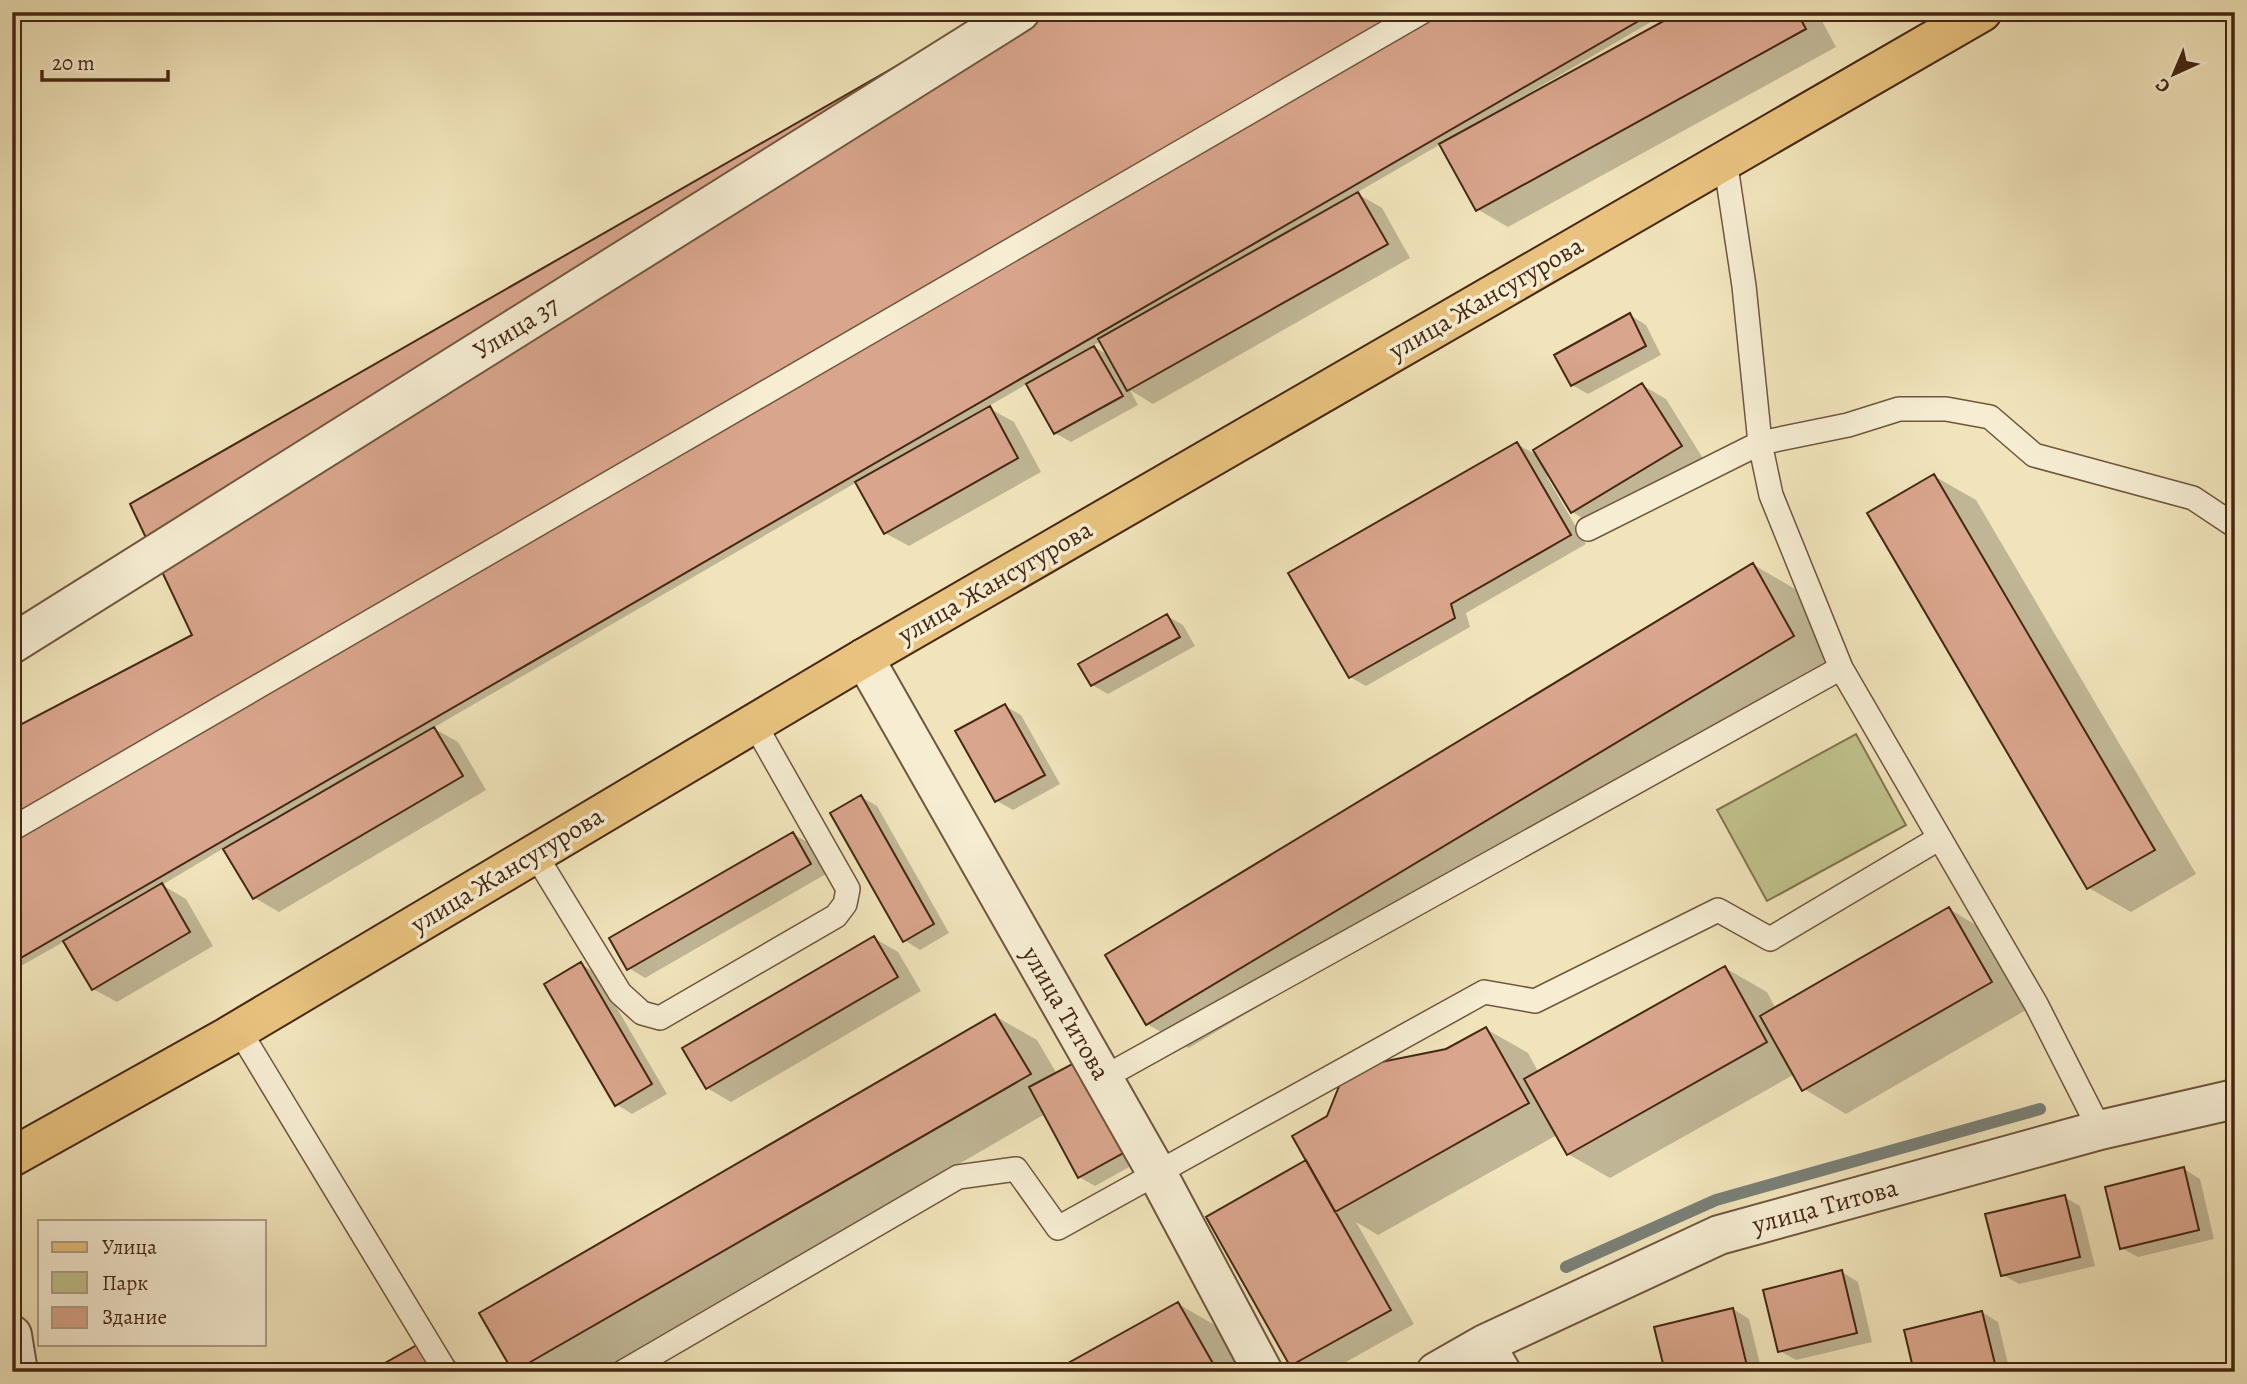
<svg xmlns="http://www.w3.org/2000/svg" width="2247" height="1384" viewBox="0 0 2247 1384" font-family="Alegreya,serif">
  <rect width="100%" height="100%" fill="#f1e4bb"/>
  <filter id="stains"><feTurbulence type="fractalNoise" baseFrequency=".00286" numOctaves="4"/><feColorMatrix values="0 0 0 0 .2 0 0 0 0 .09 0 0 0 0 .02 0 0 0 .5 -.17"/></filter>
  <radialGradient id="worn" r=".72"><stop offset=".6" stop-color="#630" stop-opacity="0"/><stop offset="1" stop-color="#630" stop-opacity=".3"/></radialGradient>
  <path fill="#c0c28c" stroke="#82744f" stroke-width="2" d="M1856,734L1906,825L1767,901L1717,810Z"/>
  <path fill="#0003" fill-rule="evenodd" d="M995,12H1668L1517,100L1519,103L1683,12H1817L1836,47L1508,227L1477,209L1441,144L1356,193L1382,208L1410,258L1153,404L1130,390L1138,405L1071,442L1055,433L1027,384L987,407L1014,422L1041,472L909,546L885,533L857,482L433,728L458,742L486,790L279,912L255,898L224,848L162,885L186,899L213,946L117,1002L93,989L65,941L12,971V731L194,636ZM1101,341L1110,356L1092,346Z
    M1630,315L1646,325L1661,355L1588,394L1572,385Z
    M1642,385L1666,399L1704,460L1596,526L1572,512L1550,475L1547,477L1586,544L1466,613L1470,627L1366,686L1350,677L1517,444L1538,456Z
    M1934,476L1976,500L2196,874L2131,912L2089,888Z
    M1754,565L1795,589L1835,660L1189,1048L1147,1024Z
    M1167,616L1183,625L1195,646L1108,694L1092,685Z
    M1005,706L1021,715L1060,784L1013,810L997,801Z
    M861,797L877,806L949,933L920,950L904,940Z
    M793,834L809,843L826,874L645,978L629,968Z
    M1949,909L1991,934L2033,1006L1846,1114L1804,1089L1795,1074L1610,1178L1568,1154L1557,1135L1378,1235L1356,1222L1414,1324L1328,1372H1304L1292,1365L1308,1161L1447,1051L1486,1029L1528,1053L1539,1073L1725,968L1767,992L1776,1009Z
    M874,938L898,952L921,991L731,1102L707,1088Z
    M581,964L597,974L667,1094L632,1114L616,1104Z
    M995,1016L1037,1040L1057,1074L1140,1161L1095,1186L1079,1177L1045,1114L600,1372H515L482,1314Z
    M2184,1169L2200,1179L2214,1239L2138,1257L2122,1248Z
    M2064,1197L2080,1206L2095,1266L2019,1284L2003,1275Z
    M1842,1272L1858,1282L1872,1342L1796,1360L1780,1351Z
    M1178,1304L1220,1328L1245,1372H1056Z
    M1733,1309L1749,1319L1762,1372H1667Z
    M1982,1312L1998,1322L2010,1372H1916Z
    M424,1343L466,1367L468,1372H372Z"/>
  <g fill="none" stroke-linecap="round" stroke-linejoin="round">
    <path stroke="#7a8077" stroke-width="12" d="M1566,1267L1716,1200L2040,1109"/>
  </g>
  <path fill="#d9a58c" stroke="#452712" stroke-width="2" d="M991,12H1654L12,963V729L192,635L130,504Z
    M1680,12H1797L1806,29L1476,211L1439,144Z
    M1358,192L1388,244L1127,391L1098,339Z
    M1630,313L1646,346L1571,386L1554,355Z
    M1094,346L1123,396L1054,434L1026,384Z
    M1642,383L1682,446L1571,513L1533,450Z
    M990,406L1018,458L884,534L855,482Z
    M1517,442L1571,535L1451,604L1455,618L1349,678L1288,573Z
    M1934,474L2155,850L2087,889L1867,513Z
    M1753,563L1794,636L1146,1025L1105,955Z
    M1167,614L1180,637L1091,686L1078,664Z
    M1005,704L1045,775L995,802L955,731Z
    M434,727L463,776L253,899L223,849Z
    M861,795L934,924L903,942L830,813Z
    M793,832L811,864L627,970L609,938Z
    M162,883L190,932L92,990L63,941Z
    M1949,907L1992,982L1802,1091L1760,1016Z
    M874,936L898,977L706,1089L682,1048Z
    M581,962L652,1084L615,1106L544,984Z
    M1725,966L1767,1042L1567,1155L1524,1079Z
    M995,1014L1031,1074L513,1372L479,1313Z
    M1486,1027L1529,1103L1335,1212L1292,1136L1327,1116L1346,1069L1446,1049Z
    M1076,1062L1125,1152L1078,1178L1029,1087Z
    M1306,1160L1391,1310L1290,1366L1206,1217Z
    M2184,1167L2199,1230L2120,1249L2105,1187Z
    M2065,1195L2080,1257L2001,1276L1985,1214Z
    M1842,1270L1857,1333L1778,1352L1763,1290Z
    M1178,1302L1215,1367L1207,1372H1052Z
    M1733,1308L1748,1370L1665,1372L1654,1327Z
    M1982,1311L1997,1372H1914L1904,1330Z
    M424,1341L441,1372H369Z"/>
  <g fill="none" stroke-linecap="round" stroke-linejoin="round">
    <defs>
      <path id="lane" d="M1725,160L1744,286L1760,443L1771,495L1841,668L2036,1004L2100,1130
        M1588,529L1760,443L1848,425L1899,409H1946L1990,417L2034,455L2193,498L2235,526
        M12,829L1422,12
        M535,854L620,993L642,1013L660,1018L836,916L845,904L848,889L754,723
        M239,1030L446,1372
        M1103,1078L1841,668
        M623,1372L958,1177L1016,1169L1058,1228L1484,992L1535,1001L1718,910L1770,939L1938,839"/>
      <path id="street" d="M12,644L1020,12
        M864,658L1158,1175L1263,1372
        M12,1335L18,1372
        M1485,1344L1501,1372
        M1436,1372L1485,1344L1719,1235L2100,1130L2235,1099"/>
      <path id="primary" d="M12,1157L227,1037L864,658L1982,12"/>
    </defs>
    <use href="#lane" stroke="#70563c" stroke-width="26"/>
    <use href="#street" stroke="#70563c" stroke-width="42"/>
    <use href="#primary" stroke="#452712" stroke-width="42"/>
    <use href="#lane" stroke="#f6edd3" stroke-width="23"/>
    <use href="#street" stroke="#f6edd3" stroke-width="38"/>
    <use href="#primary" stroke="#e8c27e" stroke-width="38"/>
  </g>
  <g text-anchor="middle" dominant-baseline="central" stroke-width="7" stroke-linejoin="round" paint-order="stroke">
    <g font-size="26" fill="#452712" stroke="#f6edd3">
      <text transform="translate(1486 298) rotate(-30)">улица Жансугурова</text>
      <text transform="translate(516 328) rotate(-32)">Улица 37</text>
      <text transform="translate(995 582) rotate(-30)">улица Жансугурова</text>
      <text transform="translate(507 870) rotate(-31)">улица Жансугурова</text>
      <text transform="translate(1066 1013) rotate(60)">улица Титова</text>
      <text transform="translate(1825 1206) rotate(-15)">улица Титова</text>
    </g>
  </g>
  <rect width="2247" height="1384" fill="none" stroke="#f1e4bb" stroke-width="42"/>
  <rect x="14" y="14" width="2219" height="1356" fill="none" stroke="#452712" stroke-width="3.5"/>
  <rect x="21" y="21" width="2205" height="1342" fill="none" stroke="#452712" stroke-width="2"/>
  <rect x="38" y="1220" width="228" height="126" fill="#f6edd3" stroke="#af9e86" stroke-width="2"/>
  <rect x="52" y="1242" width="35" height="10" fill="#e8c27e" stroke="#af9e86" stroke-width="2"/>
  <text x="102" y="1254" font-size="21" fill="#452712">Улица</text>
  <rect x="52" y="1272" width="35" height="21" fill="#c0c28c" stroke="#af9e86" stroke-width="2"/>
  <text x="102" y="1290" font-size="21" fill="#452712">Парк</text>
  <rect x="52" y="1307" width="35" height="21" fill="#d9a58c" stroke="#af9e86" stroke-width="2"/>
  <text x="102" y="1324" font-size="21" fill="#452712">Здание</text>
  <g transform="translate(2174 74) rotate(224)" stroke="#f6edd3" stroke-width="5" paint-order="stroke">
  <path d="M0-5L12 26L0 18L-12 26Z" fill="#452712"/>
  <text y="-10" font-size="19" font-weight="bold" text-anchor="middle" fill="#452712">С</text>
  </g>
  <path d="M42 70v10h126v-10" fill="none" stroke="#452712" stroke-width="3.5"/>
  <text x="52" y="70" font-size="21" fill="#452712" stroke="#f6edd3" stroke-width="5" paint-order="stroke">20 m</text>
  <rect width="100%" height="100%" filter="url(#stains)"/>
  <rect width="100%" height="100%" fill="url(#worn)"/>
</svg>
